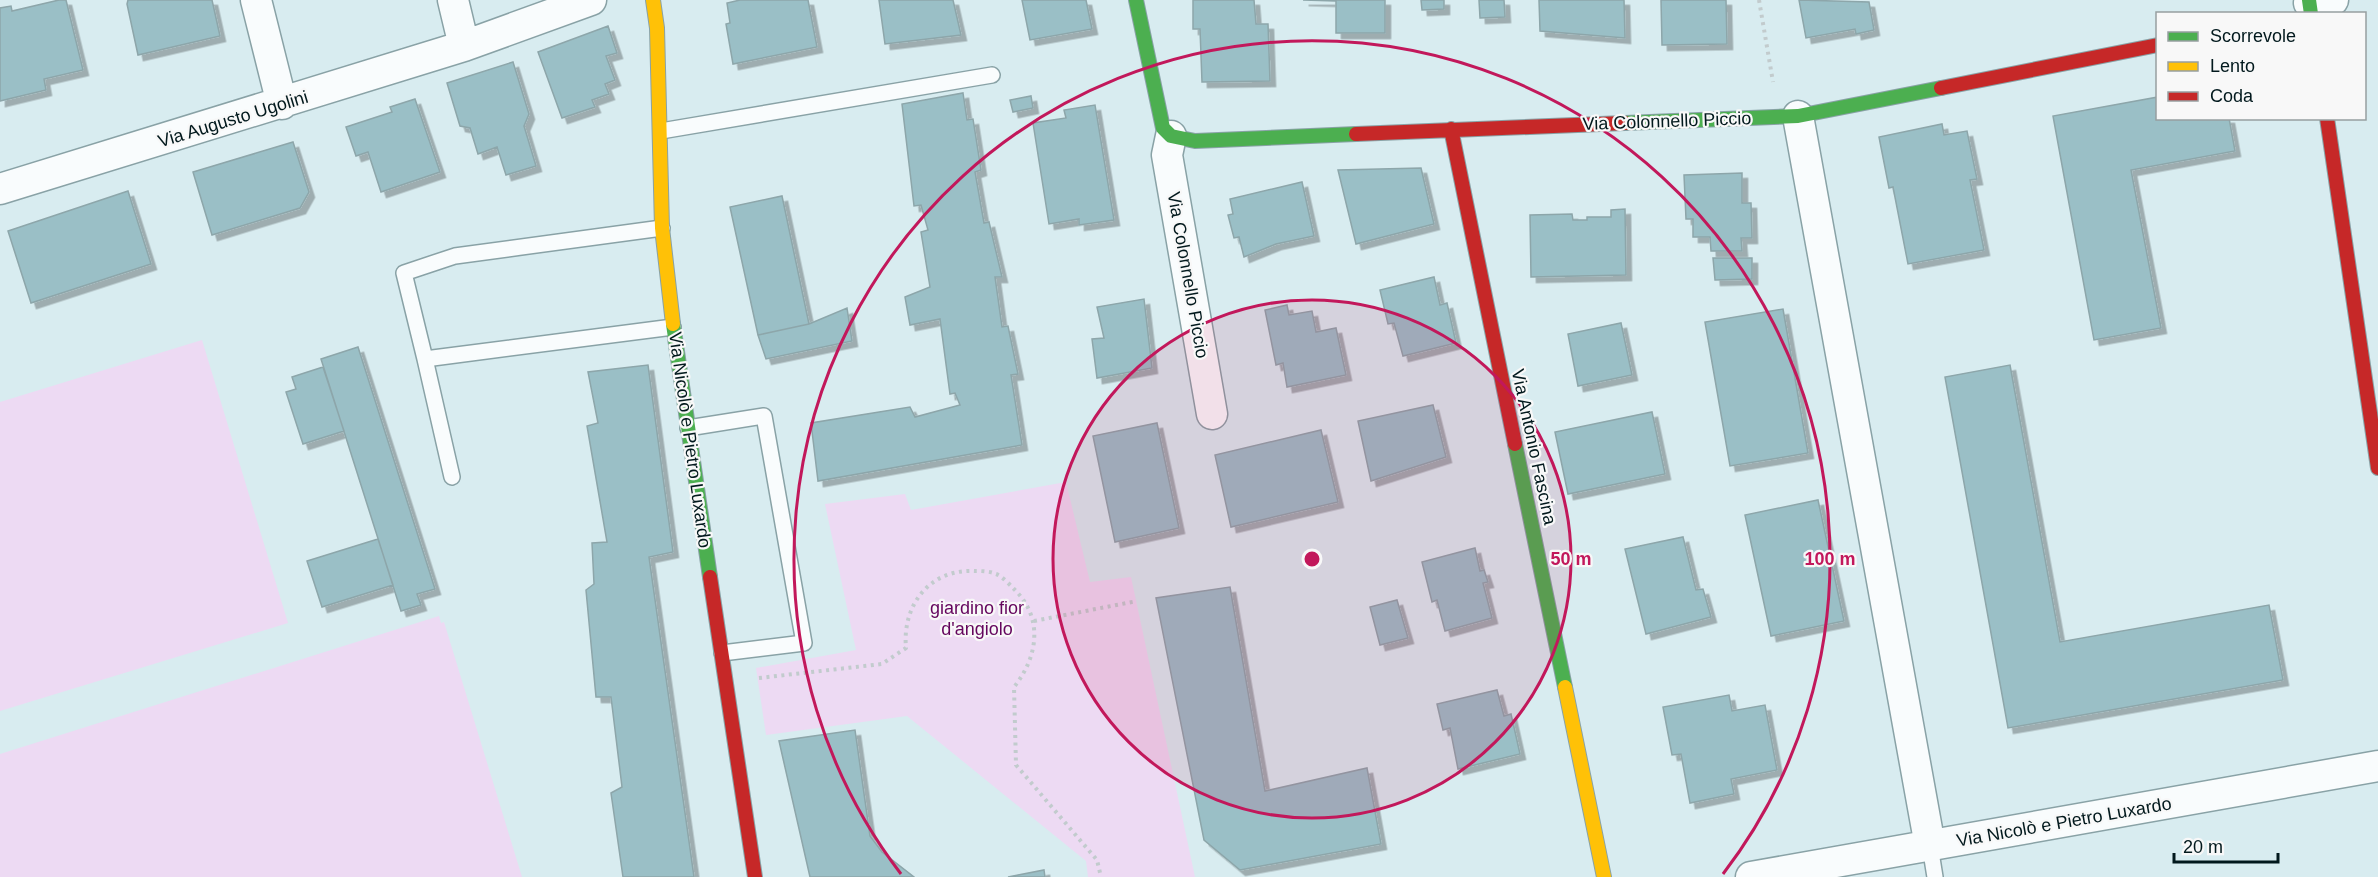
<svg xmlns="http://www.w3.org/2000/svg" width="2378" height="877" viewBox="0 0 2378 877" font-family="Helvetica,sans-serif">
  <defs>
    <filter id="shadow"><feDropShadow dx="5.5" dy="5.5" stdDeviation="0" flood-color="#0004"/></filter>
  </defs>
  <rect width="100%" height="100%" fill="#d8ecf0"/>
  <path fill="#eddaf3" d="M202,340L288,623L0,711V402Z
    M1066,482L1090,582L1131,577L1195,877H1088L1086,861L907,716L766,735L756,668L856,650L825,504L905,494L911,510Z
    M439,616L441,623L444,622L522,877H0V754Z"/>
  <path fill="#9abfc6" stroke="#8da6aa" stroke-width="1.5" filter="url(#shadow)" d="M59,0H66L83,70L44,79L46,90L0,101V8L11,6L12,11Z
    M128,0H212L220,36L138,55L127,4Z
    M740,0H808L817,47L733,64L726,24L730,23L727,3Z
    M879,0H953L961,35L885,44Z
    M1022,0H1086L1092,29L1030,40Z
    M1193,0H1254L1256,24H1268L1270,81L1202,82L1200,29H1193Z
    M1303,0H1385V33H1336V1Z
    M1421,0H1444V9L1422,10Z
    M1479,0H1504L1505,17L1480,18Z
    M1539,0H1624L1625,38L1540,31Z
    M1661,0H1726L1727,44L1662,45Z
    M1799,0L1869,2L1874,30L1856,34L1855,29L1806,38Z
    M608,26L617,53L606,56L615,80L605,84L609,94L592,100L595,107L562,118L538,52Z
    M513,62L529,114L524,126L536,166L506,175L497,147L478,154L470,128L460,126L447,83Z
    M963,93L967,120L973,119L981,170L975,172L984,223L989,222L1002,277H995L1002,327L1008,326L1018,374L1011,375L1022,445L818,481L811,423L910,407L915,417L960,405L955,393L950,394L940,319L910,325L905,297L930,287L921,232L928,230L921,205L914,206L902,104Z
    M1031,96L1033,108L1013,112L1010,100Z
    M2158,97V118H2229L2235,151L2131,170L2161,328L2094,340L2053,116Z
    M415,99L440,172L381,192L368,152L356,156L346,127L392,112L390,107Z
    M1095,105L1114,220L1079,225V219L1049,224L1033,123L1066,118L1064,110Z
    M1942,124L1944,135L1967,131L1977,179L1970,180L1984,250L1908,264L1893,187L1889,188L1879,137Z
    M293,142L309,192L300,208L212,235L193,172Z
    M1421,168L1434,224L1356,244L1338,170Z
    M1742,173V203H1751L1752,238H1741L1742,251H1711L1710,237H1693V219H1686L1684,175Z
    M1302,182L1314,236L1276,244L1244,257L1239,237L1234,238L1228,215L1233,214L1230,199Z
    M128,191L151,264L31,303L8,231Z
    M782,196L809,324L758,335L730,207Z
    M1625,209L1626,275L1531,277L1530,215L1572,214L1573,220H1587V217H1611V210Z
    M1713,258H1752V279L1715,280Z
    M1434,277L1440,305L1447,303L1456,343L1403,356L1394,323L1388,324L1380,290Z
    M1144,299L1152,368L1097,378L1092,339L1104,338L1097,307Z
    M1287,305L1289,315L1312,311L1316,332L1336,328L1346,375L1287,387L1283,363L1276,365L1265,310Z
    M847,308L852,341L766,359L758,335L809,324Z
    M1783,309L1808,453L1730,466L1705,322Z
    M1621,323L1632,375L1578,386L1568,334Z
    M358,347L435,589L417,594L421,605L401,611L321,359Z
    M648,365L673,552L649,557L694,877H623L611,793L622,787L611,697H596L586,590L594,584L592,543L607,542L587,426L598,423L588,372Z
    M2010,365L2060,642L2269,605L2283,680L2008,728L1945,377Z
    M323,367L344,431L303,444L286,392L296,389L292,377Z
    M1433,405L1446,457L1371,481L1358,421Z
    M1652,412L1665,474L1568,494L1555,432Z
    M1157,423L1179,528L1115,542L1093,436Z
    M1321,430L1338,502L1231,527L1215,455Z
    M1818,500L1844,621L1771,636L1745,515Z
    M1683,537L1696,590L1703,589L1711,617L1646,634L1625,549Z
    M378,539L393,585L322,607L307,561Z
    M1475,548L1480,571L1484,570L1488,582L1483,583L1492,618L1445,631L1437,600L1432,602L1422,562Z
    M1230,587L1265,791L1367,768L1381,844L1240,870L1204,840L1156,598Z
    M1397,600L1408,638L1380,645L1370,607Z
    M1497,690L1504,716L1511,714L1520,754L1458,769L1450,728L1443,730L1437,704Z
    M1729,695L1732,711L1765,705L1777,770L1731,779L1734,794L1690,803L1681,754L1672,755L1663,707Z
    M855,730L870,836L882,852L914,877H810L779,741Z
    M1044,870L1045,877H1008Z"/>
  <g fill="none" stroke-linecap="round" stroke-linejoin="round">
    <defs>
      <path id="lane" d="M661,131L992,75
        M662,228L455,256L404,273L425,359L673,327
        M425,359L452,477
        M688,428L764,416L804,643L722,653
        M1930,846L1935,877"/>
      <path id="street" d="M256,0L282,104
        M453,0L464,46
        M2309,3L2333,0
        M1798,116L1930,846
        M1171,136L1167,155L1212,414
        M0,189L464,46L591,0
        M1751,877L2378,766"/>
      <path id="fast" d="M1136,0L1163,128L1171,136L1195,141L1356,134
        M2309,0L2311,14
        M1625,123L1798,116L1941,88
        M673,324L710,577
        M1515,444L1565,687"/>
      <path id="slow" d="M653,0L657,28L662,228L673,324
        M1565,687L1604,877"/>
      <path id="jam" d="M1941,88L2158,45
        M2327,118L2378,468
        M1451,129L1515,444
        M1356,134L1625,123
        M710,577L755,877"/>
    </defs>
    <use href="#lane" stroke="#89a2a6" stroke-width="18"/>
    <use href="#street" stroke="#89a2a6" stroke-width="33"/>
    <use href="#fast" stroke="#89a2a6" stroke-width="16"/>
    <use href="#slow" stroke="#89a2a6" stroke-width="16"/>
    <use href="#jam" stroke="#89a2a6" stroke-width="16"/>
    <path stroke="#c2cbcd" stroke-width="4" stroke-dasharray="3 4.5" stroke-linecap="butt" d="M1759,0L1773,82
      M1034,621L1137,601
      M759,678L882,664L906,648C902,606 929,569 974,571C980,571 990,571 996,574C1002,576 1009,584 1014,589C1044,618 1038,657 1014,687L1016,765L1097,860L1101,877"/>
    <use href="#lane" stroke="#f9fcfd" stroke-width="15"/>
    <use href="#street" stroke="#f9fcfd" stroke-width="30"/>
    <use href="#fast" stroke="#4caf50" stroke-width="14"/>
    <use href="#slow" stroke="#ffc107" stroke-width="14"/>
    <use href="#jam" stroke="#c62828" stroke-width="14"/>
  </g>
  <circle cx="1312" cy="559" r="259" fill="#c2185b" fill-opacity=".12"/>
  <g fill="none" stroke="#c2185b" stroke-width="3">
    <circle cx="1312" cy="559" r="259"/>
    <path d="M901 874A518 518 0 1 1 1723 874"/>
  </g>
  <g text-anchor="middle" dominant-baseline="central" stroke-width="4.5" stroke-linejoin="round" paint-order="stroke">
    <g font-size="18" fill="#02191d" stroke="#f8f8f8">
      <text transform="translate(233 119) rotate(-17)">Via Augusto Ugolini</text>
      <text transform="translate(1667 121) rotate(-2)">Via Colonnello Piccio</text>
      <text transform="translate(1188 275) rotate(80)">Via Colonnello Piccio</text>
      <text transform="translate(690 440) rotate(82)">Via Nicolò e Pietro Luxardo</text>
      <text transform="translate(1534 447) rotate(78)">Via Antonio Fascina</text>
      <text transform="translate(2064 822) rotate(-10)">Via Nicolò e Pietro Luxardo</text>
    </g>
    <g font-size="18" fill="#64055d" stroke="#f8f8f8">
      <text x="977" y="608">giardino fior<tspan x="977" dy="21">d'angiolo</tspan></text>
    </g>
  </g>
  <circle cx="1312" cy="559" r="9" fill="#c2185b" stroke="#f8f8f8" stroke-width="3"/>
  <g font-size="18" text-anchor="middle" font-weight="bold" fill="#c2185b" stroke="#f8f8f8" stroke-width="4.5" stroke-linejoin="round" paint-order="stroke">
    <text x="1571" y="565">50 m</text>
    <text x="1830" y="565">100 m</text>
  </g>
  <rect x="2156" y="12" width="210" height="108" fill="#f8f8f8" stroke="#969fa0" stroke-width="1.5"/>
  <rect x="2168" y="32" width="30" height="9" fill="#4caf50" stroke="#969fa0" stroke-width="1.5"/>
  <text x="2210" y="42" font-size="18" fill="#02191d">Scorrevole</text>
  <rect x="2168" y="62" width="30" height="9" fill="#ffc107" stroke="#969fa0" stroke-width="1.5"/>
  <text x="2210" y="72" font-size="18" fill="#02191d">Lento</text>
  <rect x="2168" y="92" width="30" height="9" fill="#c62828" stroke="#969fa0" stroke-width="1.5"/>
  <text x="2210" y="102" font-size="18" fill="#02191d">Coda</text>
  <path d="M2174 853v9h104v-9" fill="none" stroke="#02191d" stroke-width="3"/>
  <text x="2183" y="853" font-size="18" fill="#02191d" stroke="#f8f8f8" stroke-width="4.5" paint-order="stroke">20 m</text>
</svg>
